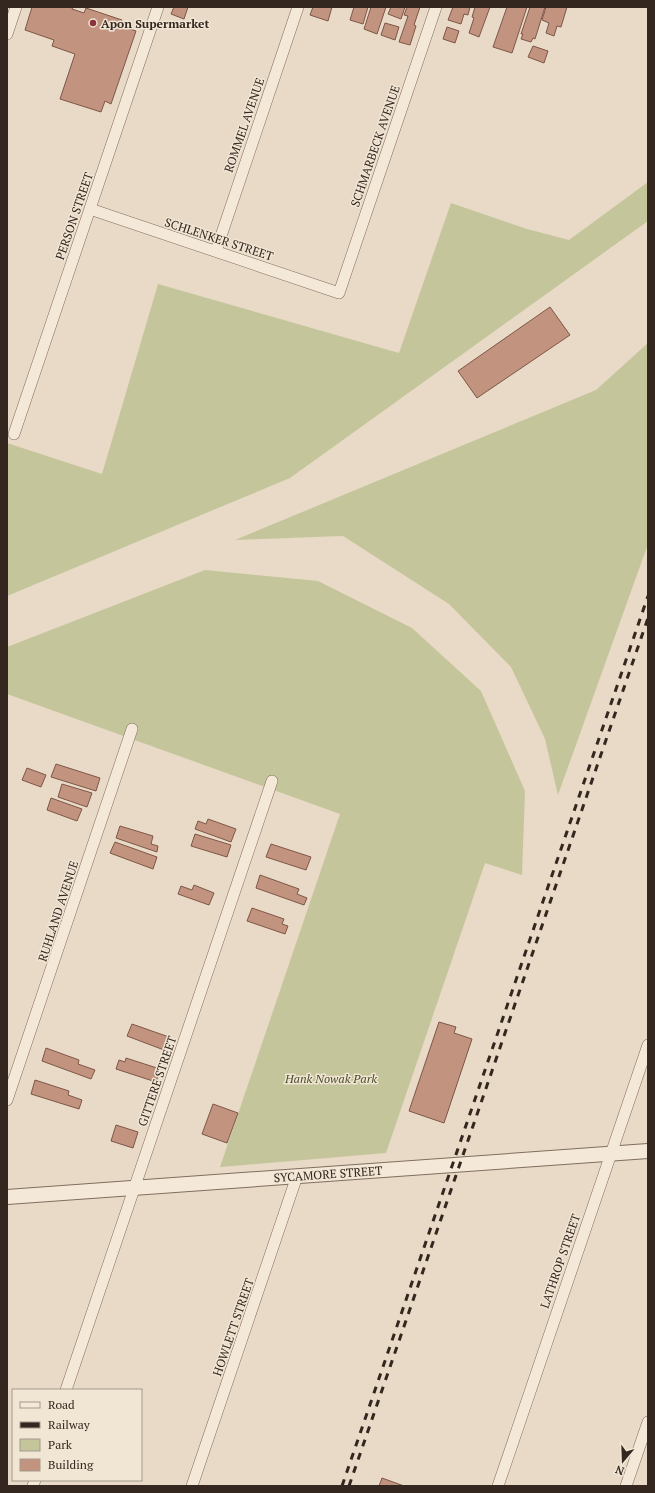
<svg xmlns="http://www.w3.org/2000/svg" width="655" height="1493" viewBox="0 0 655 1493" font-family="'PT Serif',serif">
  <rect width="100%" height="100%" fill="#e8dac6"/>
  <path fill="#c5c59b" d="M648,182V221L290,478L7,596V443L102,474L158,284L399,353L451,203L527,229L569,240Z
    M648,343V544L558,795L545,739L511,667L449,604L343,536L235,540L596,390Z
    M205,570L318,581L412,628L481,691L525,791L522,875L485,863L386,1153L220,1167L340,814L7,694V647Z"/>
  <path fill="#c29480" stroke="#7e5647" d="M32,7H73L72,9L84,13L86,8L122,20L120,26L136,31L111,104L105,101L101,112L60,99L75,54L52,46L54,40L25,30Z
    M174,7H188L184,19L171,14Z
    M313,7H332L328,21L310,15Z
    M354,7H368L363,24L350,20Z
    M371,7H386L377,34L364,29Z
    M391,7H405L401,19L388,14Z
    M407,7H420L414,25L416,26L410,45L399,42L408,16L404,15Z
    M453,7H470L468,15L464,14L461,24L448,20Z
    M475,7H490L479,37L469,33L474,18L472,17Z
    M507,7H527L512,53L493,47Z
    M530,7H545L535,39L533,38L531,42L521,39L523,34H521Z
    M546,7H567L561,27L557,26L554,36L546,33L549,23L542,20Z
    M385,23L399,27L395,40L381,35Z
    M447,27L459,31L455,43L443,39Z
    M533,46L548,51L544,63L528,57Z
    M550,307L570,335L477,398L458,371Z
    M56,764L100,778L96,791L51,777Z
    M27,768L46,775L41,787L22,780Z
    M62,784L92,793L87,807L58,797Z
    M51,798L82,809L77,821L47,810Z
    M208,819L236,829L231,842L195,829L198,821L206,824Z
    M120,826L153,836L151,844L158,846L157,852L116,838Z
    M195,834L231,845L227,857L191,846Z
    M115,842L157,857L153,869L110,853Z
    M271,844L311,857L306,870L266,857Z
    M260,875L299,889L297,894L307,898L304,905L256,888Z
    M194,885L214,893L209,905L178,894L181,886L192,890Z
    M252,908L284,919L282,924L288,926L285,934L247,921Z
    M439,1022L456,1027L454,1033L472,1039L444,1123L409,1111Z
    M132,1024L169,1037L164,1050L127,1036Z
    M46,1048L79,1060L78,1064L95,1070L91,1079L42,1061Z
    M126,1058L160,1069L156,1082L116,1069L119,1060L125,1062Z
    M35,1080L69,1091L68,1095L82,1100L79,1109L31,1094Z
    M213,1104L238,1113L227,1143L202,1134Z
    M116,1125L138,1132L133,1148L111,1141Z
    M382,1478L404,1486H379Z"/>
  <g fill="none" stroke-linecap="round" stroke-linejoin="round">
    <defs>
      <path id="minor" d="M7,34L16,7
        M90,209L339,293L436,7
        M216,251L298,7
        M14,434L158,7
        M7,1100L132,729
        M66,1390L272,781
        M33,1486L35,1480
        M192,1486L297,1176
        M498,1486L648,1045
        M626,1486L648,1422"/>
      <path id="tertiary" d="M7,1197L648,1151"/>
    </defs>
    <use href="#minor" stroke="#816d5e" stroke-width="12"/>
    <use href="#tertiary" stroke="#816d5e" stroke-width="16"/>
    <use href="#minor" stroke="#f4e9d8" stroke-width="11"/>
    <use href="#tertiary" stroke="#f4e9d8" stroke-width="14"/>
    <path stroke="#332720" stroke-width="3" stroke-dasharray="7 7" stroke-linecap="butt" d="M342,1486L648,596
      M349,1486L648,618"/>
  </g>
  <circle fill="#89353f" stroke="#f1e5d4" stroke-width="1.5" cx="93" cy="23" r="4"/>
  <g text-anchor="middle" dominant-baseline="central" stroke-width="3" stroke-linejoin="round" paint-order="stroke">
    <g font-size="12" font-weight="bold" fill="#332720" stroke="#f1e5d4" text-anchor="start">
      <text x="101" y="23">Apon Supermarket</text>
    </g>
    <g font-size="12" fill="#332720" stroke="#f1e5d4">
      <text transform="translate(244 125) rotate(-71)">ROMMEL AVENUE</text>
      <text transform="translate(375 146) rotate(-71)">SCHMARBECK AVENUE</text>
      <text transform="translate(74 216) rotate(-71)">PERSON STREET</text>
      <text transform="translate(219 239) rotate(18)">SCHLENKER STREET</text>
      <text transform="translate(58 911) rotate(-72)">RUHLAND AVENUE</text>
      <text transform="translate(157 1081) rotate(-71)">GITTERE STREET</text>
      <text transform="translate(328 1174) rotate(-4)">SYCAMORE STREET</text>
      <text transform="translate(560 1261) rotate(-71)">LATHROP STREET</text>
      <text transform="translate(233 1327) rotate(-71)">HOWLETT STREET</text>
    </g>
    <g font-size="12" font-style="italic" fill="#484d29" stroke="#f1e5d4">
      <text x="331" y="1078">Hank Nowak Park</text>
    </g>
  </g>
  <rect width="655" height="1493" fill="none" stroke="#332720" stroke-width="16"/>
  <rect x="12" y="1389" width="130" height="92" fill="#f1e5d4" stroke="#a5998c"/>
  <rect x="20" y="1402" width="20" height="6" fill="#f4e9d8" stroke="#a5998c"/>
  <text x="48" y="1409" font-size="12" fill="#332720">Road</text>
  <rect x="20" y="1422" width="20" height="6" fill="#332720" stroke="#a5998c"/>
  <text x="48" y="1429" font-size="12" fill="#332720">Railway</text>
  <rect x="20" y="1439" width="20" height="12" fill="#c5c59b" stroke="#a5998c"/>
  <text x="48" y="1449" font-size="12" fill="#332720">Park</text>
  <rect x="20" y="1459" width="20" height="12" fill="#c29480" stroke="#a5998c"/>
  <text x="48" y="1469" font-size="12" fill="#332720">Building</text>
  <g transform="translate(623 1461) rotate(199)" stroke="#f1e5d4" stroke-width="3" paint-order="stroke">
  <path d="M0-3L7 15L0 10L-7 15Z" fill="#332720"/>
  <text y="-6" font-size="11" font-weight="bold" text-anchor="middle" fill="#332720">N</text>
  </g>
</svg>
